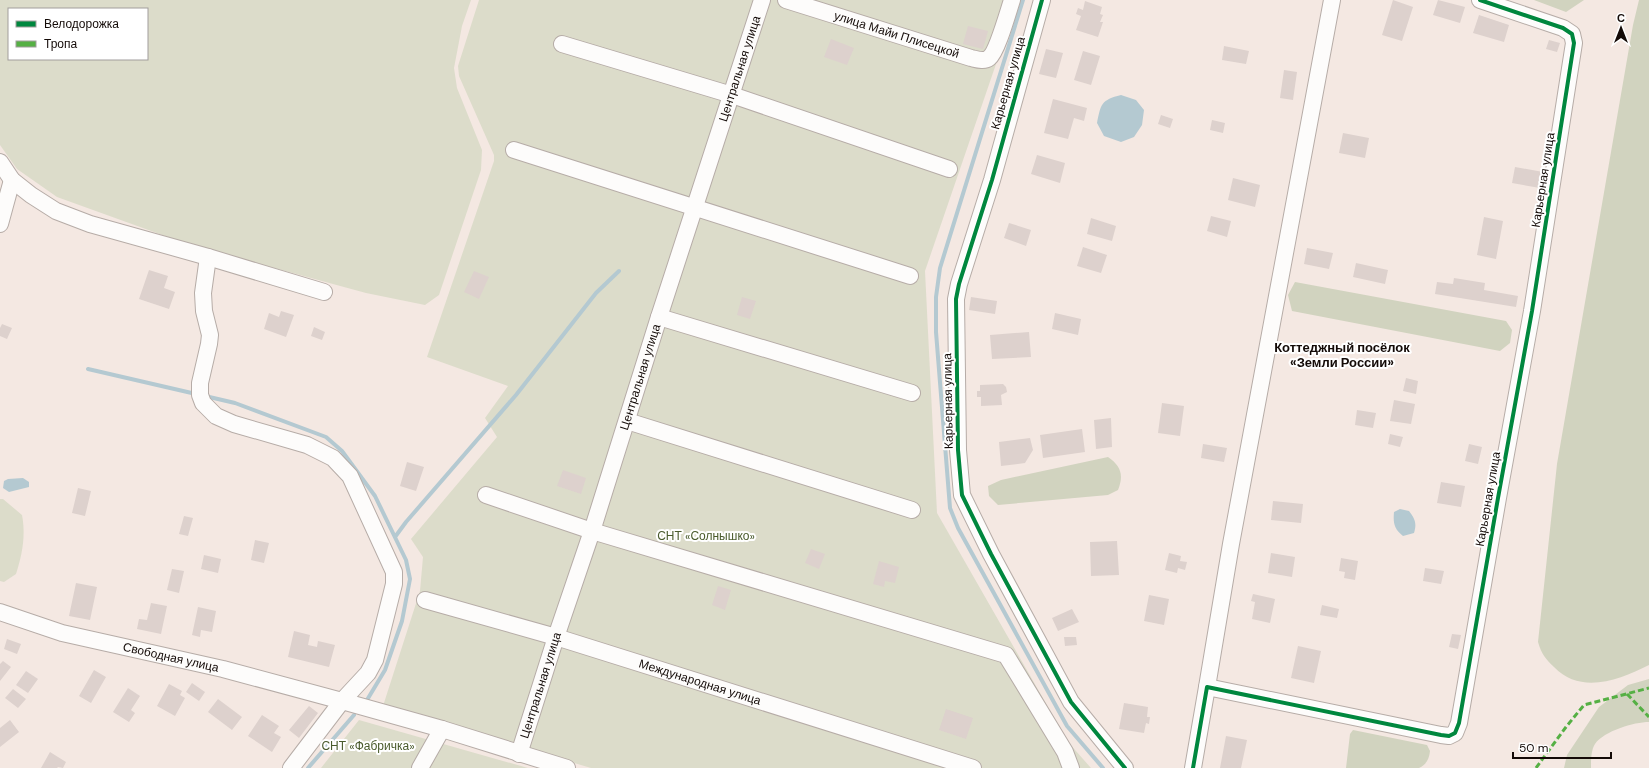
<svg xmlns="http://www.w3.org/2000/svg" width="1649" height="768" viewBox="0 0 1649 768" font-family="'DM Sans',sans-serif">
  <rect width="100%" height="100%" fill="#f4e8e2"/>
  <path fill="#dcdcca" fill-rule="evenodd" d="M0,0H471L462,26L454,68L457,88L482,150L481,170L439,295L425,305L366,293L190,245L57,197L17,169L0,145ZM9,9H147V59H9Z
    M479,0H1018L925,271L937,513L1068,742L1091,768H591L383,706L420,591L423,557L411,539L497,437L485,418L508,386L427,357L494,161V155L459,76L458,66Z
    M0,499H3L22,515C26,536 22,555 16,574L4,582L0,581Z
    M359,720L528,768H321Z"/>
  <path fill="#d1d3bf" d="M1534,0H1584L1566,12Z
    M1639,0H1649V665C1619,680 1581,695 1554,667C1545,658 1542,655 1538,642L1557,464L1633,25Z
    M1295,282L1506,321L1512,330L1510,343L1500,351L1292,311L1288,295Z
    M1108,457C1121,466 1124,475 1118,490L1108,495L998,505L989,496L988,486L1001,480Z
    M1649,679V722C1634,722 1604,731 1595,744C1591,750 1591,760 1591,768H1564L1567,755L1599,707L1628,685Z
    M1353,730L1427,745L1430,751C1429,759 1427,764 1419,768H1346L1350,734Z"/>
  <path fill="#b4c9d1" d="M1121,95L1136,100L1144,110L1142,125L1134,137L1121,142L1104,136L1097,123C1101,104 1101,100 1121,95Z
    M23,478L29,482V487L9,492L3,488L4,481L8,479Z
    M1400,509L1409,511C1415,519 1417,523 1414,533L1403,536C1394,529 1393,523 1394,512Z"/>
  <g fill="none" stroke-linecap="round" stroke-linejoin="round">
    <path stroke="#b4c9d1" stroke-width="4" d="M1023,0L940,268L936,297V332L950,508L958,528L1067,726L1103,768
      M88,369L196,394
      M205,396L235,403L326,437L342,451L375,496L406,560L410,579L402,621L385,670L367,700
      M395,537L406,522L516,395L596,293L619,271
      M308,768L354,715"/>
  </g>
  <path fill="#ddd1cd" d="M1393,0L1413,7L1402,41L1382,35Z
    M1438,0L1465,7L1460,23L1433,15Z
    M1085,1L1102,7L1100,14L1103,15L1100,22H1103L1098,37L1076,30L1081,16L1076,14L1078,8L1083,10Z
    M1479,15L1509,25L1504,42L1473,33Z
    M968,26L988,31L983,49L963,44Z
    M831,39L854,48L847,65L824,57Z
    M1549,40L1560,43L1557,52L1546,49Z
    M1224,46L1249,51L1246,64L1222,60Z
    M1046,49L1063,53L1056,78L1039,74Z
    M1083,51L1100,56L1091,85L1074,80Z
    M1284,70L1297,72L1293,100L1280,98Z
    M1053,99L1087,108L1084,121L1074,118L1068,139L1044,133Z
    M1161,115L1173,119L1170,128L1158,124Z
    M1212,120L1225,123L1223,133L1210,130Z
    M1343,133L1369,138L1365,158L1339,153Z
    M1037,155L1065,163L1060,183L1031,174Z
    M1515,167L1543,172L1540,188L1512,183Z
    M1233,178L1260,185L1255,207L1228,200Z
    M1211,216L1231,221L1227,237L1207,231Z
    M1484,217L1503,221L1496,259L1477,255Z
    M1091,218L1116,226L1112,241L1087,234Z
    M1009,223L1031,230L1026,246L1004,238Z
    M1083,247L1107,255L1101,273L1077,266Z
    M1307,248L1333,253L1329,269L1304,264Z
    M1356,263L1388,270L1385,284L1353,277Z
    M149,270L168,276L164,288L175,292L169,309L139,299Z
    M474,271L489,277L479,299L464,292Z
    M1454,278L1485,283L1484,290L1518,296L1516,307L1435,294L1437,282L1453,284Z
    M742,297L756,301L750,319L737,315Z
    M971,297L997,301L995,314L969,310Z
    M281,311L294,315L286,337L264,329L269,313L279,317Z
    M1055,313L1081,319L1078,335L1052,329Z
    M2,324L12,328L7,339L0,336V328Z
    M314,327L325,332L322,340L311,336Z
    M1029,332L1031,357L992,359L990,335Z
    M1406,378L1418,381L1416,394L1403,391Z
    M1003,384L1006,387L1007,392L1001,395L1002,405L981,406V397H977V391H980V385Z
    M1394,400L1415,404L1411,424L1390,421Z
    M1162,403L1184,406L1180,436L1158,433Z
    M1357,410L1376,413L1373,428L1355,425Z
    M1111,418L1112,447L1096,449L1094,420Z
    M1082,429L1085,452L1043,458L1040,435Z
    M1390,434L1403,437L1400,447L1388,444Z
    M1030,438L1033,450L1025,463L1001,466L999,442Z
    M1203,444L1227,448L1224,462L1201,458Z
    M1469,444L1482,447L1478,464L1465,461Z
    M407,462L424,467L416,491L400,486Z
    M563,470L586,478L581,494L557,486Z
    M1441,482L1465,486L1461,507L1437,503Z
    M78,488L91,491L85,516L72,513Z
    M1273,501L1303,504L1301,523L1271,520Z
    M184,516L193,518L188,536L179,534Z
    M255,540L269,543L264,563L251,560Z
    M1117,541L1119,575L1091,576L1090,542Z
    M811,549L825,554L819,569L805,563Z
    M1169,553L1181,556L1180,561L1187,562L1185,570L1178,568L1177,573L1165,570Z
    M1271,553L1295,557L1292,577L1268,573Z
    M204,555L221,559L218,573L201,569Z
    M1341,558L1358,561L1355,580L1344,578L1345,572L1339,571Z
    M879,561L899,567L895,583L885,581L884,587L873,584Z
    M1425,568L1444,571L1441,584L1423,581Z
    M172,569L184,571L179,593L167,590Z
    M76,583L97,587L90,620L69,616Z
    M718,586L731,590L725,610L712,605Z
    M1253,594L1275,599L1270,623L1252,619L1255,602L1251,601Z
    M1149,595L1169,599L1164,625L1144,621Z
    M151,603L167,606L161,634L137,629L139,619L147,620Z
    M1322,605L1339,609L1337,618L1320,615Z
    M198,607L216,611L212,632L201,630L200,637L192,635Z
    M1072,609L1079,622L1058,631L1052,618Z
    M294,631L310,635L308,645L317,647L318,641L335,645L329,667L288,657Z
    M1452,634L1461,635L1458,649L1449,647Z
    M1064,637H1076L1077,645L1065,646Z
    M7,639L21,644L17,654L4,649Z
    M1298,646L1321,651L1314,683L1291,678Z
    M3,661L11,667L0,681V664Z
    M94,670L106,677L91,703L79,696Z
    M26,671L38,679L28,693L16,685Z
    M192,683L205,692L199,701L186,692Z
    M169,684L182,691L180,695L185,698L175,716L157,706Z
    M128,688L140,696L131,710L135,713L129,722L113,712Z
    M13,689L26,699L18,708L5,698Z
    M218,699L242,717L232,730L208,712Z
    M1124,703L1148,707L1147,717H1150L1149,724L1146,723L1144,733L1119,729Z
    M309,706L318,713L299,738L289,730Z
    M946,709L973,718L966,739L939,730Z
    M262,715L279,726L274,733L281,737L272,752L248,736Z
    M10,720L19,732L0,747V728Z
    M1226,736L1247,740L1241,768H1220Z
    M50,752L66,762L63,768L58,767L57,768H41Z"/>
  <g fill="none" stroke-linecap="round" stroke-linejoin="round">
    <defs>
      <g id="minor">
        <path id="s1" d="M786,0L971,58C976,59 984,62 989,58C997,52 1008,12 1012,0"/>
        <path d="M1042,0L992,180L959,284L956,299L958,450L962,495L991,554L1071,702L1125,768"/>
        <path d="M562,44L732,95L949,169"/>
        <path d="M514,150L910,276"/>
        <path d="M0,162L12,180L31,195L56,211L90,224L208,257L324,292"/>
        <path d="M0,224L12,180"/>
        <path d="M208,257L203,293L204,311L210,335L209,344L200,383V395L203,403L216,416L234,424L307,445L333,458L350,476L394,572V584L375,660L368,673L342,701L291,768"/>
        <path d="M659,317L912,393"/>
        <path d="M627,421L912,510"/>
        <path d="M486,495L592,531L1006,655L1065,752L1071,768"/>
        <path id="s2" d="M425,600L556,637L973,768"/>
        <path id="s3" d="M0,612L62,633L223,669L342,701L442,729L567,768"/>
        <path d="M1207,687L1231,544L1332,0"/>
        <path id="s4" d="M519,754L556,637L592,531L659,317L762,0"/>
        <path d="M420,768L442,729"/>
        <path d="M1193,768L1207,687L1441,735L1449,736L1455,733L1459,723L1498,498L1532,311L1574,43L1572,34L1563,28L1480,0"/>
      </g>
    </defs>
    <use href="#minor" stroke="#b6aca7" stroke-width="18"/>
    <use href="#minor" stroke="#fdfcfb" stroke-width="16"/>
    <path stroke="#55b044" stroke-width="3" stroke-dasharray="6 3" stroke-linecap="butt" d="M1627,694L1649,717
      M1536,768L1566,727L1584,705L1649,688"/>
    <defs>
      <path id="cycleway" d="M1042,0L992,180L959,284L956,299L958,450L962,495L991,554L1071,702L1125,768
        M1193,768L1207,687L1441,735L1449,736L1455,733L1459,723L1498,498L1532,311L1574,43L1572,34L1563,28L1480,0"/>
    </defs>
    <use href="#cycleway" stroke="#fff" stroke-width="6"/>
    <use href="#cycleway" stroke="#00873e" stroke-width="4"/>
  </g>
  <g text-anchor="middle" dominant-baseline="central" stroke-width="4" stroke-linejoin="round" paint-order="stroke">
    <g font-size="12" fill="#130a07" stroke="#fff">
      <text stroke="none"><textPath href="#s1" startOffset="116">улица Майи Плисецкой</textPath></text>
      <text stroke="none"><textPath href="#s4" startOffset="720">Центральная улица</textPath></text>
      <text transform="translate(1008 83) rotate(-74)">Карьерная улица</text>
      <text transform="translate(1543 180) rotate(-81)">Карьерная улица</text>
      <text stroke="none"><textPath href="#s4" startOffset="396">Центральная улица</textPath></text>
      <text transform="translate(948 401) rotate(-91)">Карьерная улица</text>
      <text transform="translate(1488 499) rotate(-80)">Карьерная улица</text>
      <text stroke="none"><textPath href="#s3" startOffset="177">Свободная улица</textPath></text>
      <text stroke="none"><textPath href="#s2" startOffset="287">Международная улица</textPath></text>
      <text stroke="none"><textPath href="#s4" startOffset="72">Центральная улица</textPath></text>
    </g>
    <g font-size="12" fill="#4a5b2d" stroke="#fff">
      <text x="706" y="536">СНТ «Солнышко»</text>
      <text x="368" y="746">СНТ «Фабричка»</text>
    </g>
    <g font-size="13" font-weight="bold" fill="#130a07" stroke="#fff">
      <text x="1342" y="347">Коттеджный посёлок<tspan x="1342" dy="15">«Земли России»</tspan></text>
    </g>
  </g>
  <rect x="8" y="8" width="140" height="52" fill="#ffffff" stroke="#a19d9c"/>
  <rect x="16" y="21" width="20" height="6" fill="#00873e" stroke="#a19d9c"/>
  <text x="44" y="28" font-size="12" fill="#130a07">Велодорожка</text>
  <rect x="16" y="41" width="20" height="6" fill="#55b044" stroke="#a19d9c"/>
  <text x="44" y="48" font-size="12" fill="#130a07">Тропа</text>
  <g transform="translate(1621 28)" stroke="#ffffff" stroke-width="3" paint-order="stroke">
  <path d="M0-3L7 15L0 10L-7 15Z" fill="#130a07"/>
  <text y="-6" font-size="11" font-weight="bold" text-anchor="middle" fill="#130a07">С</text>
  </g>
  <path d="M1513 752v6h98v-6" fill="none" stroke="#130a07" stroke-width="2"/>
  <text x="1519" y="752" font-size="12" fill="#130a07" stroke="#ffffff" stroke-width="3" paint-order="stroke">50 m</text>
</svg>
